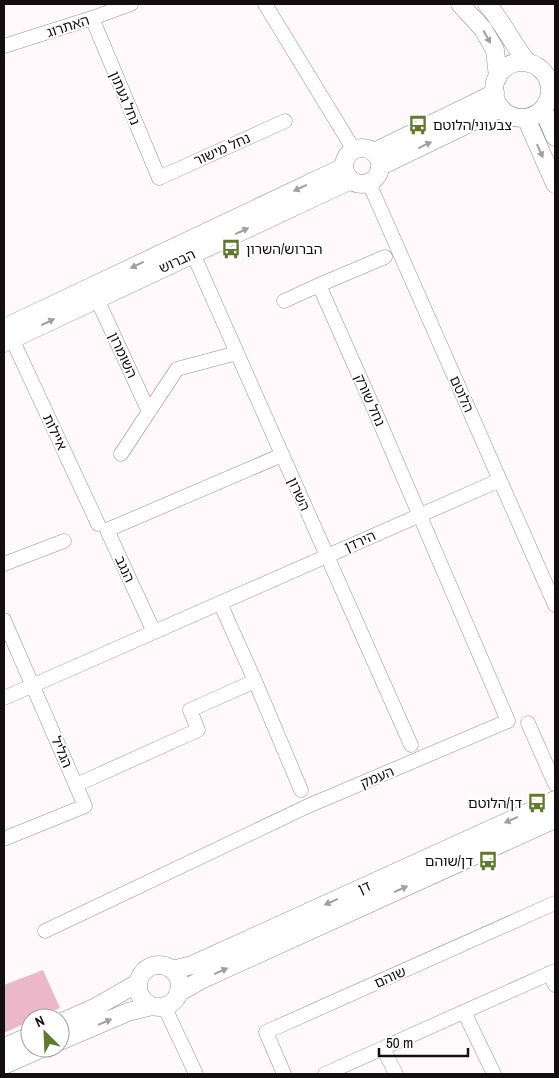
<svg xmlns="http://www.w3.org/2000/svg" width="559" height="1078" viewBox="0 0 559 1078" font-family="'Archivo Narrow','Noto Sans Hebrew',sans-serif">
  <rect width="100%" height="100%" fill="#fff9fb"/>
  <path fill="#ebb8ca" d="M43,970L60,1008L37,1018H30V1021L4,1033V985Z"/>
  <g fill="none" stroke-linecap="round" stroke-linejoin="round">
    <defs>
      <path id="minor" d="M265,4L354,150
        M92,18L159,178L285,121
        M4,46L92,18L131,4
        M369,183L555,605
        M190,247L411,745
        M97,299L149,412
        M284,301L319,285
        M12,339L98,524
        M121,454L177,369L237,353
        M4,564L64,541
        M4,620L85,806L6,838
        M154,632L107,530L282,455
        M255,681L301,790
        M4,698L500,480
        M528,723L555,784
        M76,785L198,730L190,710L255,681L220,603
        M45,931L308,806L508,721L374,409L319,285L385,257
        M550,973L555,985
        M164,1006L196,1074
        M464,1012L494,1074
        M383,1048L396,1074
        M284,1074L266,1032L555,903
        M325,1074L555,971"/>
      <path id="tertiary" d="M460,4L483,29L495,50L498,77
        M487,4C503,22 512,44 528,63
        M494 90a28 28 0 1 1 56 0a28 28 0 1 1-56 0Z
        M543,109L555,137
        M526,118L555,184
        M344 166a18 18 0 1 1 36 0a18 18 0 1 1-36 0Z
        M374,152L495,93
        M381,166L501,108
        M4,328L344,167
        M4,343L351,180
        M138 986a21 21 0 1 1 42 0a21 21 0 1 1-42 0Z
        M172,970L192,965L555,800
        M178,993L203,979L555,819
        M60,1023L94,1008L138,983
        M60,1041L128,1012L152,1006
        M4,1047L30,1036
        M4,1065L42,1048"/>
    </defs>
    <use href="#minor" stroke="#9a8e92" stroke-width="15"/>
    <use href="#tertiary" stroke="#9a8e92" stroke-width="19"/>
    <use href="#minor" stroke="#fff" stroke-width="14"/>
    <use href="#tertiary" stroke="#fff" stroke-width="18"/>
  </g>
  <defs><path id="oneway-solid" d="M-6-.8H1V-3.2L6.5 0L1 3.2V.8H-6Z" transform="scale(1.25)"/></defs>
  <g fill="#a19f9f">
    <use href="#oneway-solid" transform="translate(487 37) rotate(61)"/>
    <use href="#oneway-solid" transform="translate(425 145) rotate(-26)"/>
    <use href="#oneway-solid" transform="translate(540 151) rotate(66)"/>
    <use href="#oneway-solid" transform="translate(300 188) rotate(155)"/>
    <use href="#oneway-solid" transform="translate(242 231) rotate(-25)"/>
    <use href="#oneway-solid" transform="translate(137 265) rotate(155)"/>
    <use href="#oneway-solid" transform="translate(48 322) rotate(-25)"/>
    <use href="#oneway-solid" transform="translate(511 820) rotate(156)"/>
    <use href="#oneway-solid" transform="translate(401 889) rotate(-24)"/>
    <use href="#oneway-solid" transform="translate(331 902) rotate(156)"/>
    <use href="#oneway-solid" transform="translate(221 971) rotate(-24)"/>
    <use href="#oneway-solid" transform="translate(105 1022) rotate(-23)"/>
  </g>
  <defs>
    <symbol id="bus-bare" viewBox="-9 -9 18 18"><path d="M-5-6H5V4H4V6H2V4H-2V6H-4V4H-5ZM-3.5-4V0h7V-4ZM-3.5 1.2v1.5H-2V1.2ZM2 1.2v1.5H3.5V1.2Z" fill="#5f7a2d" stroke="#fff" stroke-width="2.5" paint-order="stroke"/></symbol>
  </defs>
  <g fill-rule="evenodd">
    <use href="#bus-bare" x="404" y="111" width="28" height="28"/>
    <use href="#bus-bare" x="217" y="235" width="28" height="28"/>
    <use href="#bus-bare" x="523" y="789" width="28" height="28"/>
    <use href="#bus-bare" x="474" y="847" width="28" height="28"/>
  </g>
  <g text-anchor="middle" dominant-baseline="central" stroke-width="4" stroke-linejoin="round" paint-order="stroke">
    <g font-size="14" fill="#130e10" stroke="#fff">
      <text transform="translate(68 26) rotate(-18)">האתרוג</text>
      <text transform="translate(125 98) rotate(67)">נחל געתון</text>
      <text transform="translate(222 149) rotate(-24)">נחל מישור</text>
      <text transform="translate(177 261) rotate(-25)">הברוש</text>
      <text transform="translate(123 355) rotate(65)">השומרון</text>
      <text transform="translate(462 394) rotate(66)">הלוטם</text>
      <text transform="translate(370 400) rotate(66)">נחל שורק</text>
      <text transform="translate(55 432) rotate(65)">איילות</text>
      <text transform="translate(299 494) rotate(66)">השרון</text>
      <text transform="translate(360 541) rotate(-24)">הירדן</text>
      <text transform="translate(125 569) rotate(65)">הנגב</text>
      <text transform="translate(62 752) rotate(67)">הגליל</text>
      <text transform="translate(377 777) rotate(-23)">העמק</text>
      <text transform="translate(364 887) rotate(-24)">דן</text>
      <text transform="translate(390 977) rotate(-24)">שוהם</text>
    </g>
    <g font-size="14" fill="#130e10" stroke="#fff" text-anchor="start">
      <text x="433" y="125">צבעוני/הלוטם</text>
      <text x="246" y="249">הברוש/השרון</text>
      <text x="522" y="803" text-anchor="end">דן/הלוטם</text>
      <text x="473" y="861" text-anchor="end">דן/שוהם</text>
    </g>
  </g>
  <rect width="559" height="1078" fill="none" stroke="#130e10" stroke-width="10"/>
  <g transform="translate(45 1033) rotate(336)"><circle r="24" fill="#ffffff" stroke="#a19f9f"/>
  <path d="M0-4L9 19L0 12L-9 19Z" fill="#5f7a2d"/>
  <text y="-8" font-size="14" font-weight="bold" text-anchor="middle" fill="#130e10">N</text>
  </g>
  <path d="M379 1048v8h89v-8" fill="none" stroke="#130e10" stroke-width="2.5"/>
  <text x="386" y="1048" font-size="15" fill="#130e10" stroke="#ffffff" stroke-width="4" paint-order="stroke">50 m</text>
</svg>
